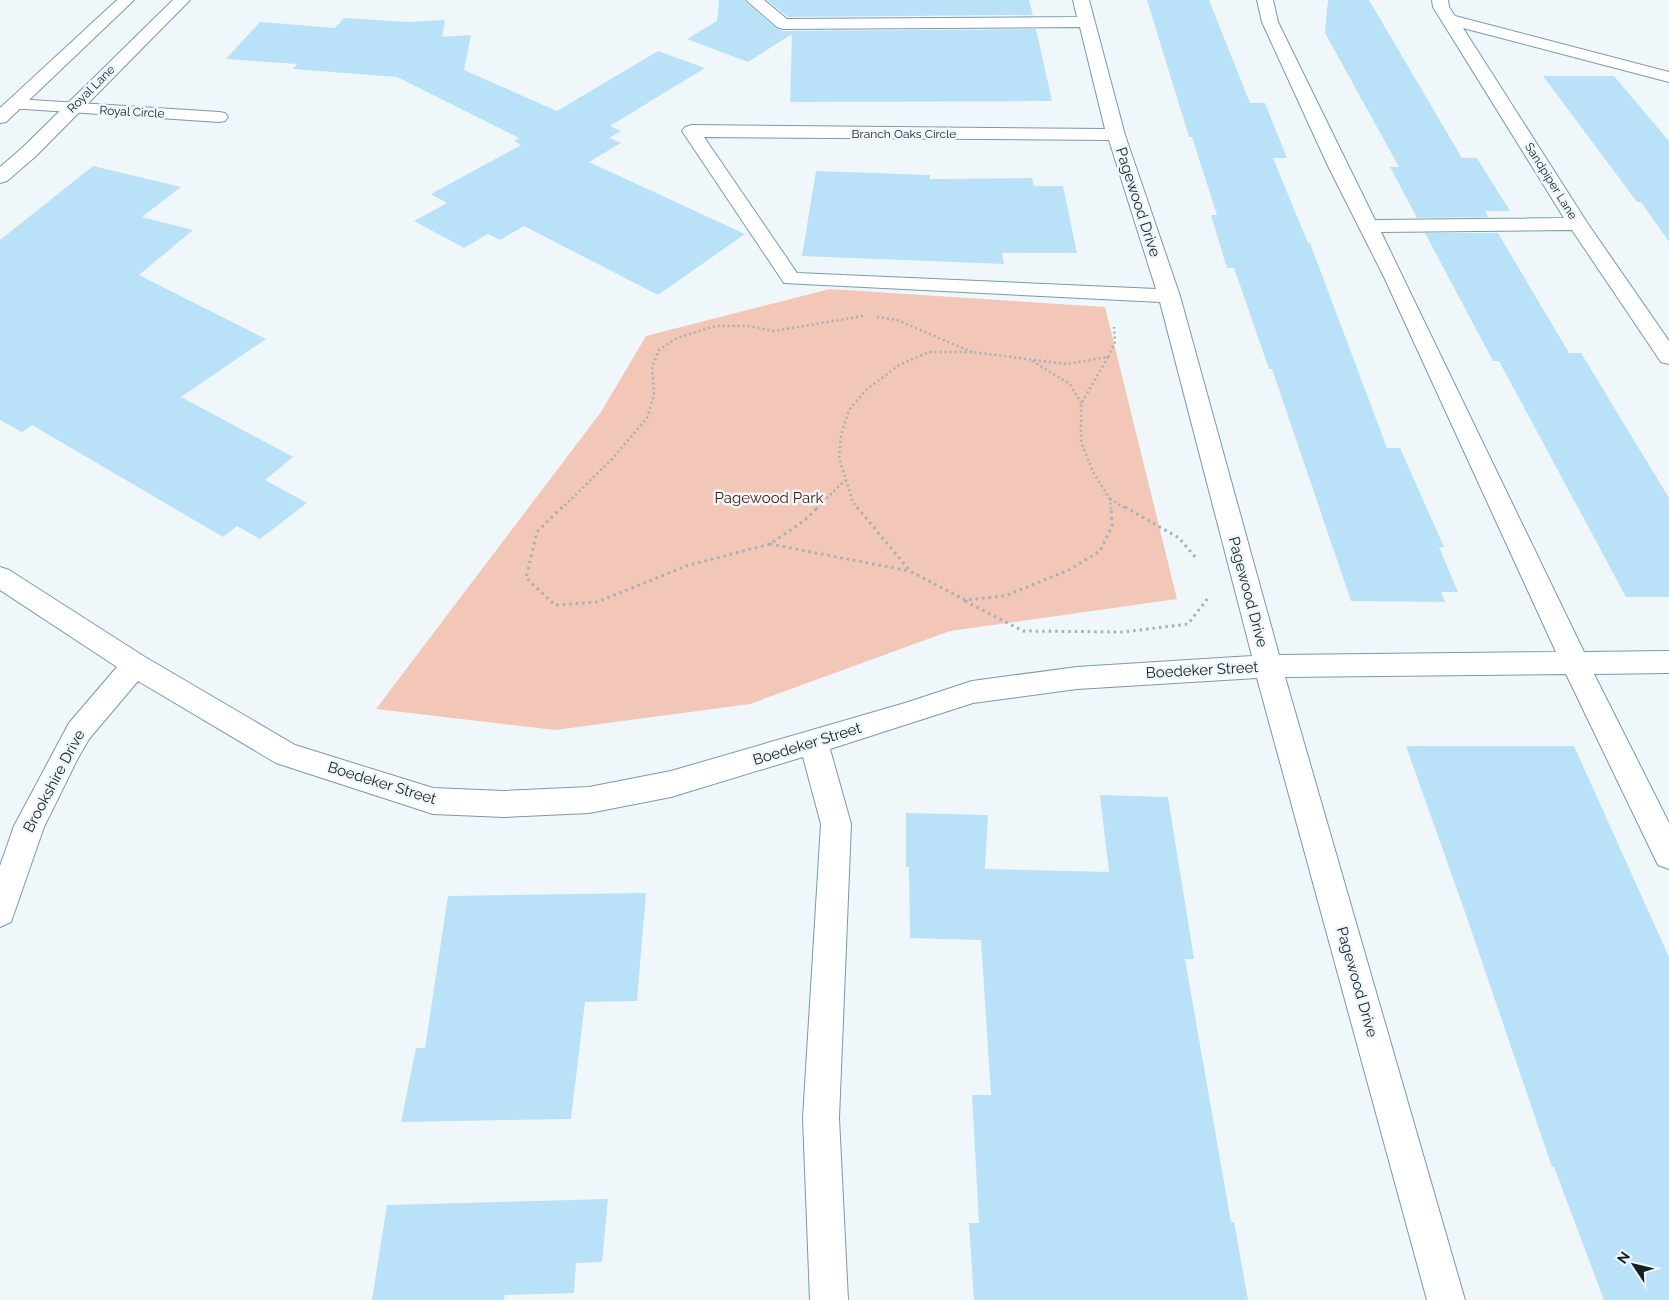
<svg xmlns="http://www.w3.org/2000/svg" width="1669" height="1300" viewBox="0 0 1669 1300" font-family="Raleway,sans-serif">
  <rect width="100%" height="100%" fill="#f0f7fb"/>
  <path fill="#f2c7b7" d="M830,289L1105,307L1177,599L950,631L750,704L555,730L376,709L601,412L646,336Z"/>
  <path fill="#b9e2f8" d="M719,0H744L776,28L783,31L1036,29L1052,101L790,102L792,34L748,62L687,39L717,21Z
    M767,0H1029L1033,15L788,17Z
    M1147,0H1209L1250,103H1265L1287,158H1273L1308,243H1310L1387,448H1400L1444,547H1439L1458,592H1441L1445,602L1351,601L1272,369H1269L1234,268H1227L1211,215H1217L1192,137H1189Z
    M1328,0H1369L1462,158H1477L1510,211H1485L1488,217L1417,218L1390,167H1399L1325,33Z
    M344,18L409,22L445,20L442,37L471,35L464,70L557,111L658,51L705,68L610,126L621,131L609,138L621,143L589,162L745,234L658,295L524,226L500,240L488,234L464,248L414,221L447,203L431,194L521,145L514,141L519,138L397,77L293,69L297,64L226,59L260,22L335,28Z
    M1543,76H1614L1669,141V242L1641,202H1637Z
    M93,166L181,187L142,217L193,230L139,275L266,339L181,397L293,457L265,480L307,503L260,539L237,526L223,537L32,425L22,432L0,420V240Z
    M816,171L930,175V179L1032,178L1034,186H1063L1077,253H1002L1004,264L802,256Z
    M1425,233H1498L1569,353H1581L1669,498V597H1626L1499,361H1493Z
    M1406,746H1574L1669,957V1300H1604L1554,1167H1552L1466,915Z
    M1100,795L1168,797L1194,959H1185L1231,1222H1234L1248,1300H974L969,1223H979L972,1095H991L981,940L910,938L909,867H906V813L988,815L985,869L1109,872Z
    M646,893L637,1001L585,1002L571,1119L401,1122L416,1048H425L448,896Z
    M608,1199L602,1262L576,1263L574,1293L505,1295L504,1300H372L387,1205Z"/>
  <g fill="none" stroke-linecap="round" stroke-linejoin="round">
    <defs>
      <path id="minor" d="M746,0H764L787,19L1077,17L1073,0H1089L1125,135L1180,296L1279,655L1556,652L1384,277L1328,166L1262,22L1257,0H1273L1278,22L1375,220L1564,218L1433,7L1432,0H1448L1449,7L1455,16L1669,72V82L1463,28L1588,224L1669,341V364L1661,362L1572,230L1381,232L1584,652L1669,651V673L1594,674L1669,823V869L1658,865L1566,674L1285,677L1465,1300H1427L1257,678L1077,689L973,703L830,749L851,824L839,1118L848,1300H810L803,1118L821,824L803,757L671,797L589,813L504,817L433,814L276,763L138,681L89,739L78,758L44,827L11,922L0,927V866L14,826L69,723L117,667L0,590V567L9,570L145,657L295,745L433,788L504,791L589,787L671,771L905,703L972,681L1077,667L1252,656L1160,302L784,283L682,131L685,127L691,125L1105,129L1080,27L783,29L777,27ZM704,137L1109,140L1156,289L797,273Z
        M16,99L219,112L225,113L228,117L225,121L219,122L10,108L7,104L10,100Z"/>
      <path id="major" d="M117,0H134L6,122L0,123V108Z
        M173,0H190L36,156L7,181L0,183V167L22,148Z"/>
    </defs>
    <use href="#minor" stroke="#779aad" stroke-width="2"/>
    <use href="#major" stroke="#779aad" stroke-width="2"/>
    <path stroke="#a6b0b5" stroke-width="2.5" stroke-dasharray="2 3" stroke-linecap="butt" d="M877,317L897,320L972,352
      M1108,357L1081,404V442L1093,472L1110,499L1111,509
      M1108,357L1115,342L1114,327
      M1032,361L1070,384L1081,403
      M1110,499L1127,509
      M561,509L612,459L647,418L654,395L652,367L659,350L677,338L715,326H748L774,331L863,316
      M816,509L845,480
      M858,509L853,502L839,458L841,435L849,410L866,390L899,365L929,352H972L1066,364L1108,357"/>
    <path stroke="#a6b0b5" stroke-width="3" stroke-dasharray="2.5 4" stroke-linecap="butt" d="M562,507L537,532L526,578L555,605L597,602L686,566L770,544L805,520L818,507
      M857,507L910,571L965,600L1005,596L1069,570L1100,551L1112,526L1111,507
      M1125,507L1179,538L1196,558
      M770,544L909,571
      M965,601L1023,631L1123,632L1188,624L1208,598"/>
    <use href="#minor" fill="#fff" fill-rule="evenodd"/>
    <use href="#major" fill="#fff" fill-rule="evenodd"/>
  </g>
  <g text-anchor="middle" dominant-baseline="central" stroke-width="5" stroke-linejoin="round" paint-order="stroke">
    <g font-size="12" fill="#111f27" stroke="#f0f7fb">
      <text transform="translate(91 89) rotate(-45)">Royal Lane</text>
      <text transform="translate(132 112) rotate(3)">Royal Circle</text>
      <text x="904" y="134">Branch Oaks Circle</text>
      <text transform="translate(1551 181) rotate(58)">Sandpiper Lane</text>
    </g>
    <g font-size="15" fill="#111f27" stroke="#f0f7fb">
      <text transform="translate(1138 202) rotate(72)">Pagewood Drive</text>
      <text transform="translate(1248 592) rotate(75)">Pagewood Drive</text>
      <text transform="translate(1202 670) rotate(-3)">Boedeker Street</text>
      <text transform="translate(807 744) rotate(-17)">Boedeker Street</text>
      <text transform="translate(54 781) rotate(-62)">Brookshire Drive</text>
      <text transform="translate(382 783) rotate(17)">Boedeker Street</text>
      <text transform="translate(1357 982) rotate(74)">Pagewood Drive</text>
    </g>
    <g font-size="15" fill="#481b06" stroke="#f0f7fb">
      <text x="769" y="498">Pagewood Park</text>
    </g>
  </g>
  <g transform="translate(1634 1265) rotate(305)" stroke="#f0f7fb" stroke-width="4" paint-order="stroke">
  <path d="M0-4L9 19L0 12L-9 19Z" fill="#111f27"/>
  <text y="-8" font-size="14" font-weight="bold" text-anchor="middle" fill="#111f27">N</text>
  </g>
</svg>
